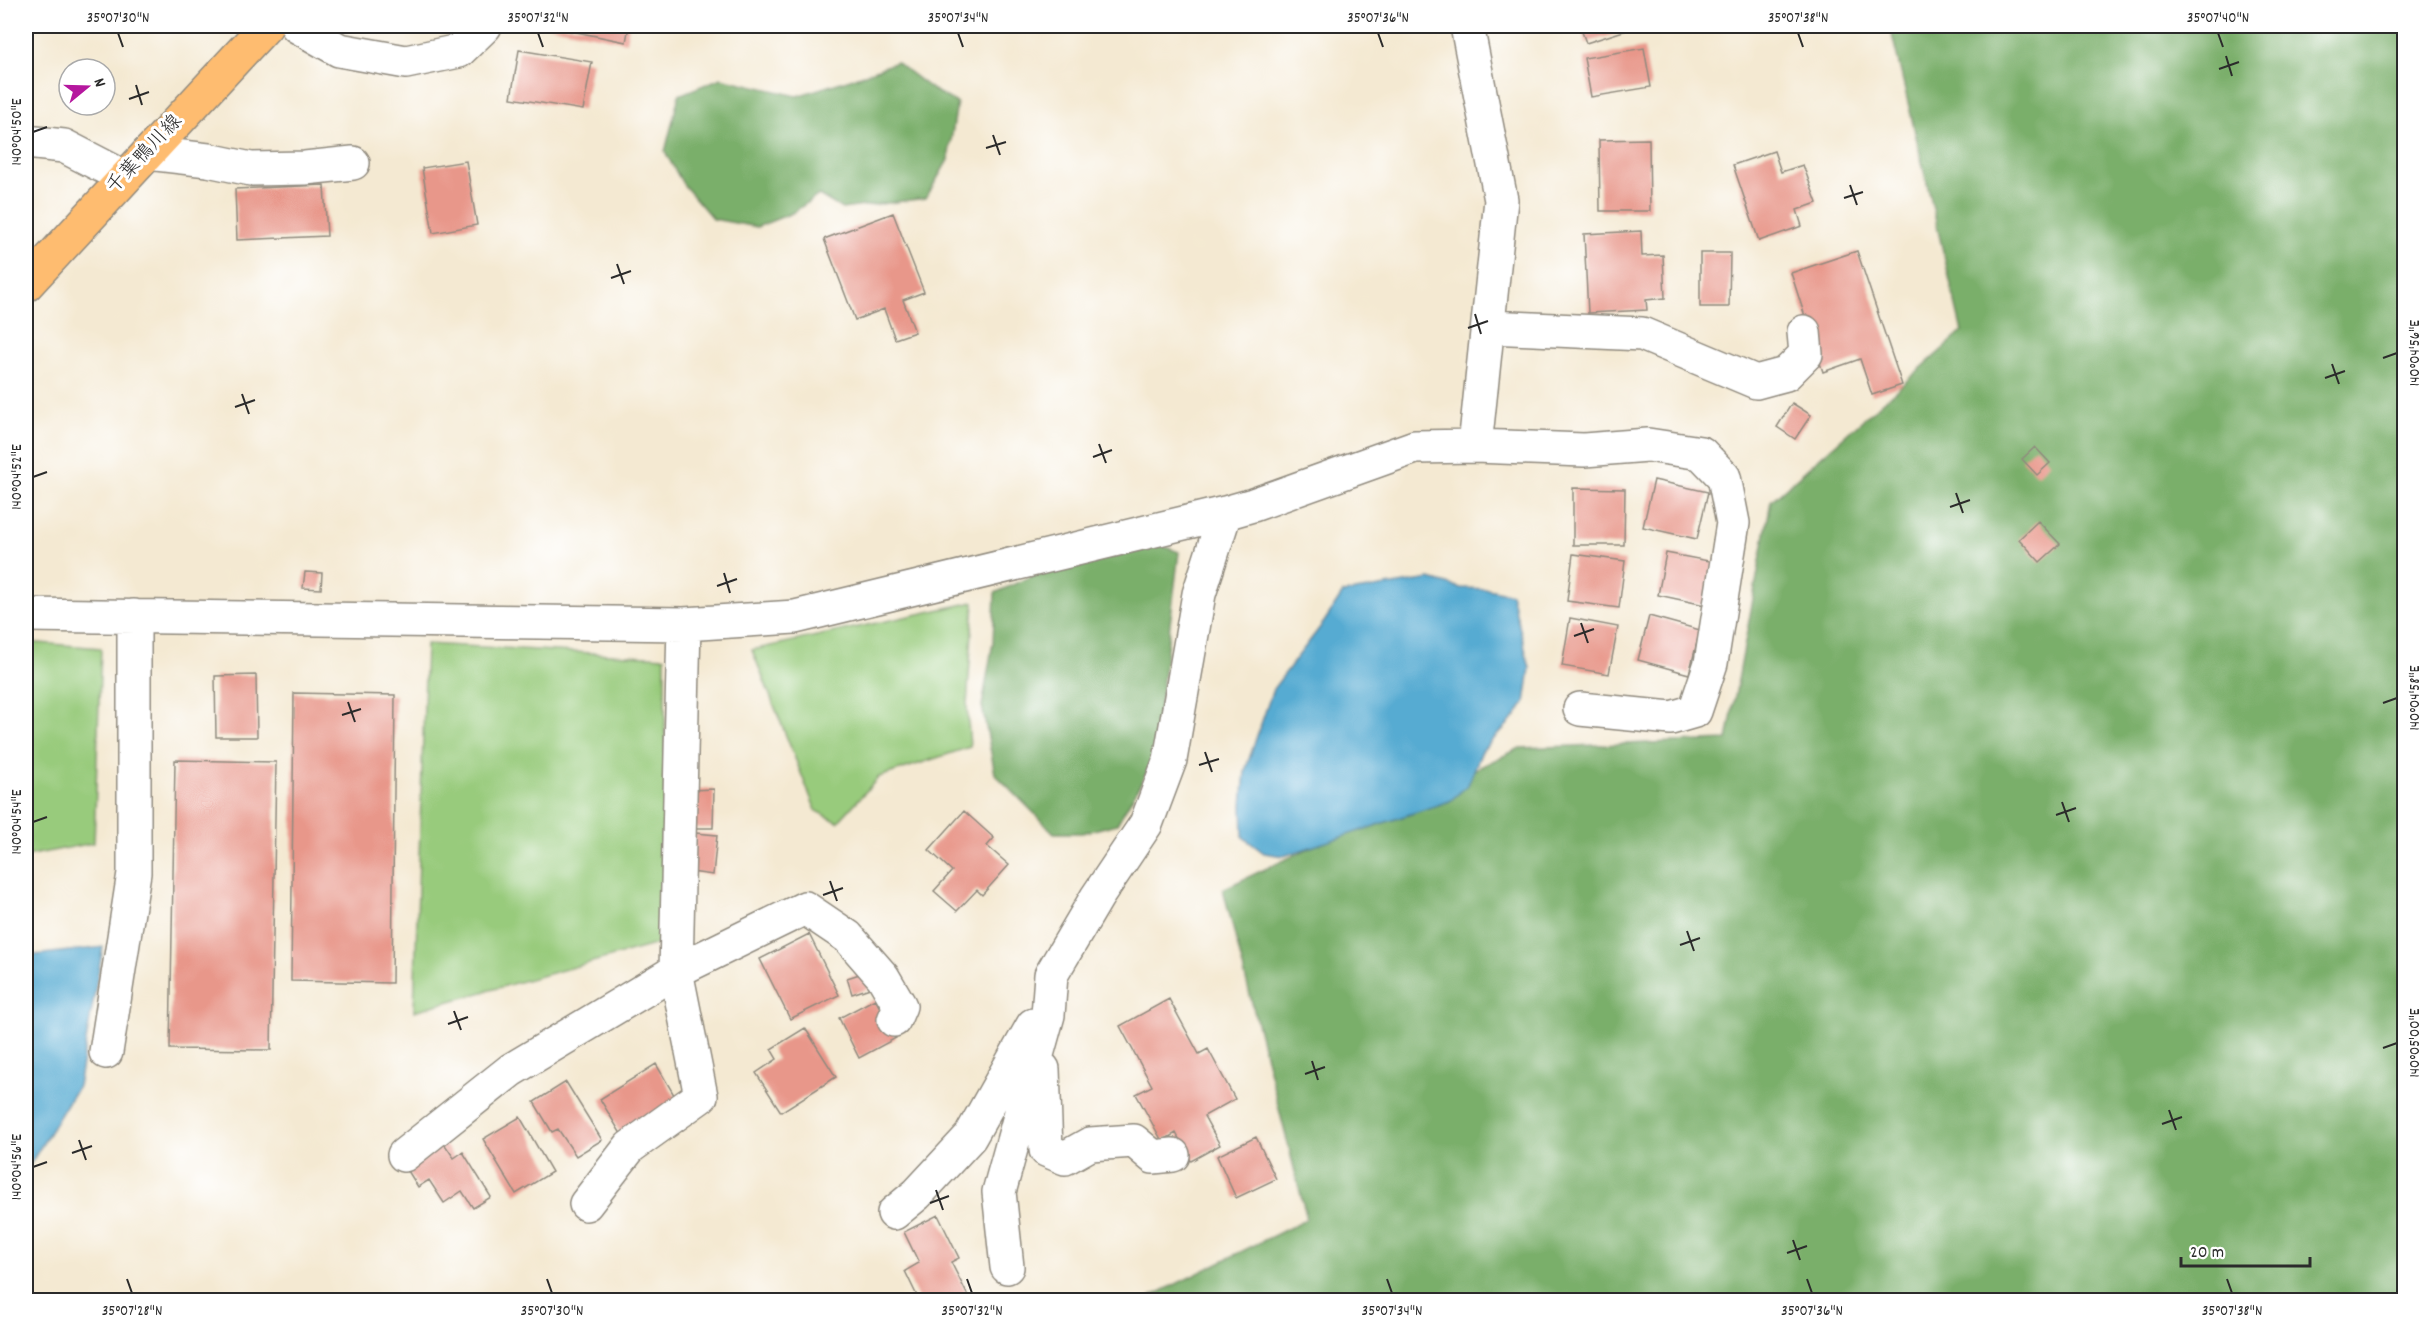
<svg xmlns="http://www.w3.org/2000/svg" width="2430" height="1326" viewBox="0 0 2430 1326" font-family="Dekko,'Klee One',sans-serif">
  <rect width="100%" height="100%" fill="#fff"/>
  <filter id="ink" filterUnits="userSpaceOnUse"><feTurbulence type="fractalNoise" baseFrequency=".0167" numOctaves="2"/><feDisplacementMap in="SourceGraphic" scale="12" xChannelSelector="R" yChannelSelector="G"/><feConvolveMatrix kernelMatrix="1 2 1 2 8 2 1 2 1" color-interpolation-filters="sRGB"/></filter>
  <filter id="wash" filterUnits="userSpaceOnUse"><feTurbulence type="fractalNoise" baseFrequency=".008" numOctaves="4" result="noise"/><feDisplacementMap in="SourceGraphic" scale="24" xChannelSelector="R" yChannelSelector="G"/><feGaussianBlur stdDeviation="1.35" result="paint"/><feColorMatrix in="noise" values="0 0 0 0 0 0 0 0 0 0 0 0 0 0 0 0 0 1.4 0 .05"/><feComposite in="paint" operator="in"/></filter>
  <g filter="url(#wash)">
    <rect width="100%" height="100%" fill="#f4e9d2"/>
    <path fill="#98cb7b" stroke="#627b53" stroke-width="1.5" d="M974,602L967,706L970,747L879,777L838,822L816,811L752,650Z
      M26,642L101,648L94,843L26,856Z
      M426,644L665,657V942L414,1011Z"/>
    <path fill="#7aaf6b" stroke="#526d4b" stroke-width="1.5" d="M1890,26H2404V1300H1144L1307,1219L1223,889L1520,748L1727,740L1771,501L1962,332Z
      M896,62L933,90L957,103L948,160L926,198L842,209L819,195L792,213L757,227L713,219L683,184L665,152L679,95L721,78L797,96L860,76Z
      M1160,545L1179,552L1153,762L1117,824L1082,833H1054L995,774L982,706L993,642L995,593L1034,575Z"/>
    <path fill="#56abd2" stroke="#406b7e" stroke-width="1.5" d="M1430,579L1461,588L1488,589L1511,594L1530,668L1525,703L1515,717L1482,751L1468,785L1450,801L1284,856L1264,853L1243,837L1242,806L1245,771L1273,689L1324,622L1343,593Z
      M103,947L78,1086L26,1171V956Z"/>
    <g id="blocks">
      <path fill="#e8978a" d="M547,26H629L626,42Z
        M1580,26H1632L1633,28L1586,43Z
        M1644,48L1651,87L1591,97L1584,58Z
        M519,50L592,62L583,110L511,98Z
        M1649,139L1650,211H1600L1599,140Z
        M1774,151L1781,172L1803,165L1817,203L1797,210L1802,226L1759,241L1733,165Z
        M466,161L477,225L433,233L422,168Z
        M324,185L327,236L237,240L235,189Z
        M893,213L924,292L903,300L915,332L895,339L884,309L855,320L824,239Z
        M1641,231L1642,256L1663,255L1665,298L1646,300L1647,310L1588,313L1584,234Z
        M1857,251L1902,385L1872,395L1860,359L1823,372L1791,273Z
        M1700,253H1730L1729,307H1700Z
        M1792,403L1811,415L1795,439L1777,427Z
        M2035,447L2050,463L2037,475L2022,459Z
        M1654,480L1708,492L1697,539L1643,527Z
        M1573,488L1625,489L1624,545H1573Z
        M2038,521L2060,544L2040,562L2019,539Z
        M1666,553L1714,562L1705,605L1658,595Z
        M1573,554L1625,561L1619,608L1567,601Z
        M305,572L322,573L321,589L303,588Z
        M1649,616L1700,630L1689,674L1638,660Z
        M1570,618L1618,627L1609,674L1562,666Z
        M256,675L257,737H216L215,676Z
        M294,693L395,695L392,983L291,981Z
        M175,760L276,762L271,1050L170,1049Z
        M714,789L713,828H693V790Z
        M964,811L994,838L987,846L1009,865L982,895L977,890L957,911L934,891L952,871L929,850Z
        M695,833L717,835L713,875L691,872Z
        M809,934L839,995L790,1019L760,959Z
        M869,971L873,987L852,994L847,978Z
        M875,999L896,1038L859,1058L839,1018Z
        M1169,999L1199,1054L1208,1049L1235,1099L1204,1116L1220,1145L1191,1161L1176,1133L1162,1141L1136,1094L1152,1086L1120,1026Z
        M805,1028L836,1077L781,1112L756,1073L777,1059L771,1049Z
        M656,1064L677,1100L621,1134L600,1099Z
        M566,1082L602,1140L576,1156L558,1129L552,1132L534,1102Z
        M520,1117L552,1172L516,1194L483,1139Z
        M1256,1137L1276,1179L1236,1198L1217,1156Z
        M443,1142L454,1158L463,1152L491,1197L473,1208L462,1191L444,1203L429,1180L418,1187L405,1166Z
        M938,1215L959,1258L951,1262L970,1300H919L905,1271L919,1263L904,1232Z"/>
    </g>
  </g>
  <g filter="url(#ink)">
    <use href="#blocks" fill-opacity="0" stroke="#908a7e" stroke-width="1.5"/>
    <g fill="none" stroke-linecap="round" stroke-linejoin="round">
      <defs>
        <path id="minor" d="M297,26L339,50L406,62L459,51L485,26
          M1467,26L1501,200L1475,446
          M26,142L64,146L124,177
          M148,153L208,160L251,169L305,168L353,163
          M1489,327L1642,334L1756,382L1786,374L1806,354L1804,332
          M26,615L684,624L795,617L1225,513L1253,505L1415,447L1475,446L1584,450L1648,445L1701,453L1724,477L1733,523L1711,663L1695,711L1671,718L1580,709
          M106,1052L134,873V616
          M1043,1069L1046,1150L1065,1158L1090,1144L1134,1141L1153,1157L1173,1155
          M404,1155L511,1070L676,971L805,908L848,937L883,977L900,1006L894,1020
          M586,1204L630,1147L701,1096L676,971L684,624
          M894,1213L917,1194L970,1137L1033,1025
          M1007,1267L999,1192L1048,1015L1051,975L1097,897L1146,824L1170,760L1199,594L1225,513"/>
        <path id="major" d="M26,285L266,26"/>
      </defs>
      <use href="#minor" stroke="#908a7e" stroke-width="36"/>
      <use href="#major" stroke="#908a7e" stroke-width="36"/>
      <use href="#minor" stroke="#fff" stroke-width="33"/>
      <use href="#major" stroke="#febc70" stroke-width="33"/>
    </g>
  </g>
  <path fill="none" stroke="#2b2b2b" stroke-width="2" d="M118,33L123,47M538,33L543,47M958,33L963,47M1378,33L1383,47M1798,33L1803,47M2218,33L2223,47M2226,56L2232,76M2219,69L2239,62M136,85L142,105M129,99L149,92M33,132L47,127M993,135L1000,155M986,148L1006,142M1850,185L1857,205M1844,198L1863,192M617,264L624,284M611,278L631,271M1475,314L1481,334M1468,328L1488,321M2383,358L2397,353M2332,364L2339,384M2325,378L2345,371M242,394L249,414M235,407L255,400M1099,444L1106,463M1093,457L1112,450M33,477L47,472M1956,493L1963,513M1950,507L1970,500M724,573L730,593M717,586L737,579M1581,623L1588,643M1574,636L1594,629M348,702L355,722M2383,703L2397,698M342,715L361,709M1205,752L1212,772M1199,765L1219,759M2062,802L2069,822M2056,815L2076,808M33,822L47,817M830,881L837,901M823,895L843,888M1687,931L1694,951M1680,945L1700,938M454,1011L461,1030M448,1024L468,1017M2383,1048L2397,1043M1312,1061L1318,1080M1305,1074L1325,1067M2169,1110L2176,1130M2162,1124L2182,1117M79,1140L86,1160M72,1153L92,1146M33,1167L47,1162M936,1190L943,1210M930,1203L949,1196M1793,1240L1800,1260M1787,1253L1807,1246M127,1279L132,1293M547,1279L552,1293M967,1279L972,1293M1387,1279L1392,1293M1807,1279L1812,1293M2227,1279L2232,1293"/>
  <g text-anchor="middle" dominant-baseline="central" stroke-width="6" stroke-linejoin="round" paint-order="stroke">
    <g font-size="20" fill="#2b2b2b" stroke="#fff">
      <text transform="translate(145 155) rotate(-47)">千葉鴨川線</text>
    </g>
  </g>
  <rect width="2430" height="1326" fill="none" stroke="#fff" stroke-width="66"/>
  <g transform="translate(87 87) rotate(71)"><circle r="28" fill="#ffffff" stroke="#aaaaaa" stroke-width="1.5"/>
  <path d="M0-4.5L10 22L0 15L-10 22Z" fill="#b5179e"/>
  <text y="-9" font-size="16" font-weight="bold" text-anchor="middle" fill="#2b2b2b">N</text>
  </g>
  <path d="M2181 1257v9h129v-9" fill="none" stroke="#2b2b2b" stroke-width="3"/>
  <text x="2190" y="1257" font-size="18" fill="#2b2b2b" stroke="#ffffff" stroke-width="4.5" paint-order="stroke">20 m</text>
  <rect x="33" y="33" width="2364" height="1260" fill="none" stroke="#2b2b2b" stroke-width="2"/>
  <g font-size="15" text-anchor="middle" fill="#2b2b2b">
    <text x="118" y="22">35°07'30"N</text>
    <text x="538" y="22">35°07'32"N</text>
    <text x="958" y="22">35°07'34"N</text>
    <text x="1378" y="22">35°07'36"N</text>
    <text x="1798" y="22">35°07'38"N</text>
    <text x="2218" y="22">35°07'40"N</text>
    <text transform="translate(16 132) rotate(-90)" y="5">140°04'50"E</text>
    <text transform="translate(2414 353) rotate(-90)" y="5">140°04'56"E</text>
    <text transform="translate(16 477) rotate(-90)" y="5">140°04'52"E</text>
    <text transform="translate(2414 698) rotate(-90)" y="5">140°04'58"E</text>
    <text transform="translate(16 822) rotate(-90)" y="5">140°04'54"E</text>
    <text transform="translate(2414 1043) rotate(-90)" y="5">140°05'00"E</text>
    <text transform="translate(16 1167) rotate(-90)" y="5">140°04'56"E</text>
    <text x="132" y="1315">35°07'28"N</text>
    <text x="552" y="1315">35°07'30"N</text>
    <text x="972" y="1315">35°07'32"N</text>
    <text x="1392" y="1315">35°07'34"N</text>
    <text x="1812" y="1315">35°07'36"N</text>
    <text x="2232" y="1315">35°07'38"N</text>
  </g>
</svg>
